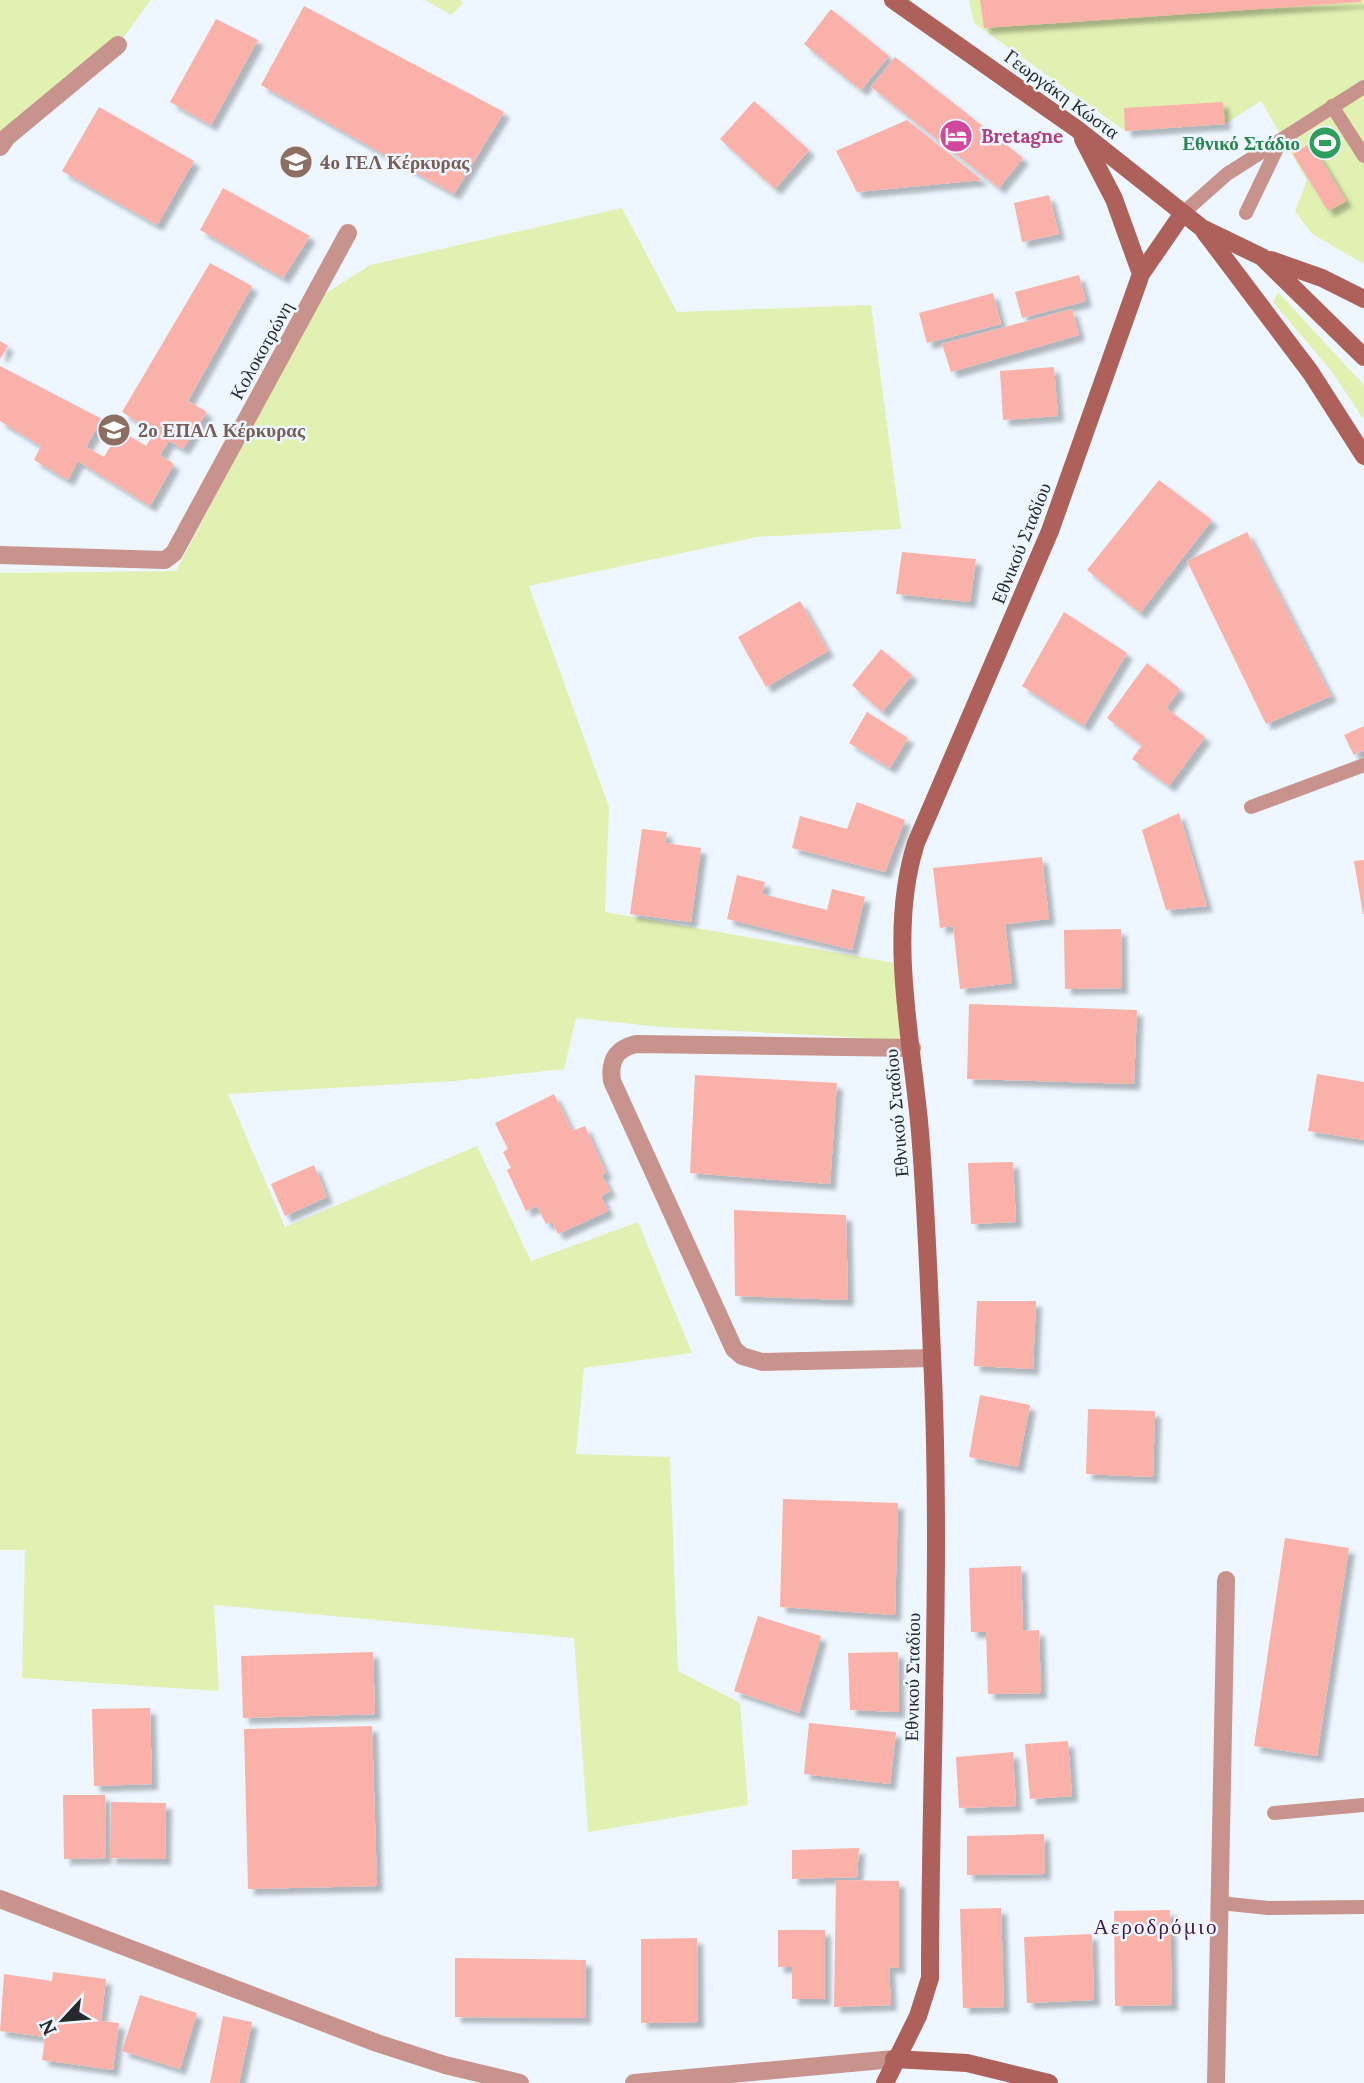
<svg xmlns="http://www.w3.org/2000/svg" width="1364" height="2083" viewBox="0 0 1364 2083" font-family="Lora,serif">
  <defs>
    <filter id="shadow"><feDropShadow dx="6" dy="6" stdDeviation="2" flood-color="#0004"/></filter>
  </defs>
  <rect width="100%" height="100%" fill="#eef7ff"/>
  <path fill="#e1f1b2" d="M0,0H151L118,45L0,147Z
    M425,0H460L463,3L451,15Z
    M969,0H1364V264L1312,234L1295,211L1307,180L1261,101L1225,124L1125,131L974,23Z
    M622,208L677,312L871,305L901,529L757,537L529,586L609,807L605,912L895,963L903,1040L661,1027L576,1018L564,1069L454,1081L228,1094L285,1227L477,1146L531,1261L638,1222L692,1353L584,1368L576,1454L670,1457L678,1671L740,1703L748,1805L588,1832L574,1638L214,1605L219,1691L22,1678L25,1550H0V573L176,571L320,297L370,265Z
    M1278,292L1364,385V420L1332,372L1273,302Z"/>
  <path fill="#fab1aa" filter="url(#shadow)" d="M980,0H1361V2L984,28Z
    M304,6L504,112L454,194L261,85Z
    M831,9L889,56L861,90L804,44Z
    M216,19L258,40L211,125L170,102Z
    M895,57L1023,158L999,188L871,87Z
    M754,101L809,150L775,189L720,139Z
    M1223,102L1225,124L1125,131L1124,108Z
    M99,107L194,161L157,225L62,171Z
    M907,120L982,180L857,192L836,151Z
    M1311,143L1346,201L1328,211L1293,154Z
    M223,188L310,236L283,278L200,230Z
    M1049,195L1059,234L1022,242L1014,203Z
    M210,263L252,286L188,401L207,412L183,449L169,441L160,455L174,464L150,506L78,461L68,480L34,460L41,446L0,421V366L102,419L86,447L104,457L120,430L146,446L155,432L122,412Z
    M1079,275L1086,301L1022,318L1015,292Z
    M993,293L1001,324L927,343L919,313Z
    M1072,309L1079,335L951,372L942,344Z
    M0,341L8,346L0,359Z
    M1054,367L1058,416L1003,420L1000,371Z
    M1159,480L1212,520L1140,613L1087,570Z
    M1247,532L1331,696L1266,724L1187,561Z
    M902,552L976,559L970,602L896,594Z
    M800,601L828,651L766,687L738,637Z
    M1064,612L1127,653L1084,726L1022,686Z
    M881,649L912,675L882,712L852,685Z
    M1147,663L1180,689L1166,708L1205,737L1169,786L1132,759L1142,745L1107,718Z
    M867,712L908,738L890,768L849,743Z
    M1364,726V750L1354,755L1344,735Z
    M857,802L905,820L885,872L792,848L800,816L847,829Z
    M1179,813L1207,906L1166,910L1142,830Z
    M642,829L667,832L665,843L701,848L691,922L630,914Z
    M1042,857L1049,919L1005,924L1012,983L960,989L953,926L940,928L933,868Z
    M1364,860V914H1363L1354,861Z
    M737,875L765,882L762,894L827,910L832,889L865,897L852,950L727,919Z
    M1121,929L1122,988L1065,989L1064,930Z
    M969,1004L1137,1010L1134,1084L967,1079Z
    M1317,1074L1364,1082V1140L1308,1131Z
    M695,1075L837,1083L830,1184L690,1173Z
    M554,1094L572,1131L585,1126L606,1173L602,1175L610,1191L601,1196L608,1211L558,1234L552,1222L546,1224L537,1206L526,1211L507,1170L511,1168L503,1152L508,1149L495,1123Z
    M1013,1162L1016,1222L971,1224L968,1163Z
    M314,1165L327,1197L285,1216L271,1184Z
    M734,1210L846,1215L848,1300L735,1296Z
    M977,1301H1036L1033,1369L974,1366Z
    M980,1395L1030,1405L1018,1467L969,1457Z
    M1088,1409L1155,1411L1153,1477L1086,1474Z
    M783,1499L898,1503L895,1615L780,1607Z
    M1285,1538L1349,1548L1317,1756L1254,1746Z
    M1021,1566L1023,1631L1039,1630L1041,1693L988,1694L986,1632H971L969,1568Z
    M758,1616L821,1636L799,1713L734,1691Z
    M373,1652L375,1714L243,1718L241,1656Z
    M898,1652L899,1712L850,1710L848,1653Z
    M150,1708L152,1784L94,1786L92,1709Z
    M809,1723L896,1732L890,1784L804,1774Z
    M372,1726L377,1886L248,1889L244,1729Z
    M1068,1741L1072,1796L1030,1799L1025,1744Z
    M1013,1752L1016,1806L959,1808L956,1757Z
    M63,1795H105L106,1858L64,1859Z
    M111,1802L166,1803L165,1859L110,1858Z
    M1044,1834L1045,1874L967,1875V1836Z
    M859,1848L857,1877L792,1879V1850Z
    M836,1880L899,1881V1968L889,1967L891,2005L834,2007Z
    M1001,1908L1004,2007L963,2008L960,1909Z
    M1170,1910L1172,2005L1115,2006L1114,1911Z
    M778,1930H825V1999H792V1967H778Z
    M1092,1934L1094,2000L1027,2003L1024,1937Z
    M697,1938L698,2022L641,2023V1939Z
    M455,1958L586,1960L585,2018L455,2017Z
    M53,1972L106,1979L101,2021L119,2023L113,2070L42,2060L45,2037L0,2031L4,1974L52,1981Z
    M140,1995L197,2013L180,2069L122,2051Z
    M223,2016L252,2022L239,2083H210Z"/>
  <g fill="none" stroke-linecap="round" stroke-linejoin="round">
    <path stroke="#c8938c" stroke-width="14" d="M1332,106L1364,156
      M1183,213L1227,174L1364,87
      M1246,213L1281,140
      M1251,807L1364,765
      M1274,1813L1364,1805
      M1220,1903L1268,1908L1364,1907"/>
    <path stroke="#c8938c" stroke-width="18" d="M0,147L7,137L118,45
      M0,555L165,560L174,553L348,233
      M912,1048L636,1044C616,1049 609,1060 612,1081L734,1349L742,1356L762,1362L932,1358
      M0,1899L377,2043L445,2065L520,2083
      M634,2083L894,2059
      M1216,2083L1226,1580"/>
    <path stroke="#ad615a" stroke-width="18" d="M893,0L1077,129L1202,228L1262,257L1364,357
      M1083,139L1114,199L1141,274
      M1204,231L1311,373L1364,456
      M1271,260L1322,278L1364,299
      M894,2059L967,2063L1049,2083
      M885,2083L918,2016L930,1978C930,1771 942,1562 932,1355C929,1281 926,1206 920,1132C912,1038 887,934 916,843L1050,531L1141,274L1183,213"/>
  </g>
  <defs>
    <symbol id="hotel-disc" viewBox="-11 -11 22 22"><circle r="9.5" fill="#d1479c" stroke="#eef7ff"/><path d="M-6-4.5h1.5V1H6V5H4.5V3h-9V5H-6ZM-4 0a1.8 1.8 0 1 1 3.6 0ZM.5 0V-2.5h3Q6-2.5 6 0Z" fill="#fff"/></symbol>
    <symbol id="stadium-disc" viewBox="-11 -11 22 22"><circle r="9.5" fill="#2e9e5b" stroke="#eef7ff"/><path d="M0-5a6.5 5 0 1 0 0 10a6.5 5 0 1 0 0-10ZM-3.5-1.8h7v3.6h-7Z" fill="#fff"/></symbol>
    <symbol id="school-disc" viewBox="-11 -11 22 22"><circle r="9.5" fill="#8d6e63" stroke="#eef7ff"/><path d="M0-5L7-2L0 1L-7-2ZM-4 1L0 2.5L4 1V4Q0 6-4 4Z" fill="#fff"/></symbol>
  </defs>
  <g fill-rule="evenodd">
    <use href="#hotel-disc" x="937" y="117" width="38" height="38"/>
    <use href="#stadium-disc" x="1306" y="124" width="38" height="38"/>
    <use href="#school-disc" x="277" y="143" width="38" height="38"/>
    <use href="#school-disc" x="95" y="411" width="38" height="38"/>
  </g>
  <g text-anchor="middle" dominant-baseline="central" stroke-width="5" stroke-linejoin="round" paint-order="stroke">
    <g font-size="19" fill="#262a2c" stroke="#eef7ff">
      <text transform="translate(1062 94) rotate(36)">Γεωργάκη Κώστα</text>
      <text transform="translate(261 350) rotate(-61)">Κολοκοτρώνη</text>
      <text transform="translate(1021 543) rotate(-68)">Εθνικού Σταδίου</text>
      <text transform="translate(896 1113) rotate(-95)">Εθνικού Σταδίου</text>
      <text transform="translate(912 1677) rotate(-89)">Εθνικού Σταδίου</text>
    </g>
    <g font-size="19" font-weight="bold" fill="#b23c85" stroke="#eef7ff" text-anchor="start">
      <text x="981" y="136">Bretagne</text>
    </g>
    <g font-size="19" font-weight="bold" fill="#27864d" stroke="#eef7ff" text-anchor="end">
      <text x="1300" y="143">Εθνικό Στάδιο</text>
    </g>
    <g font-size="19" font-weight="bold" fill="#785e54" stroke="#eef7ff" text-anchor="start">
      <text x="320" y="162">4ο ΓΕΛ Κέρκυρας</text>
      <text x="138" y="430">2ο ΕΠΑΛ Κέρκυρας</text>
    </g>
    <g font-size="21" letter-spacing="2" fill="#3e154a" stroke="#eef7ff">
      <text x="1156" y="1926">Αεροδρόμιο</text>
    </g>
  </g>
  <g transform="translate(63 2020) rotate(244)" stroke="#eef7ff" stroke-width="5" paint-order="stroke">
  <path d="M0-5L12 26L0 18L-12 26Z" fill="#262a2c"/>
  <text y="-10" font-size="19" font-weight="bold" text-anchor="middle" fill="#262a2c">N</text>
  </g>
</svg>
